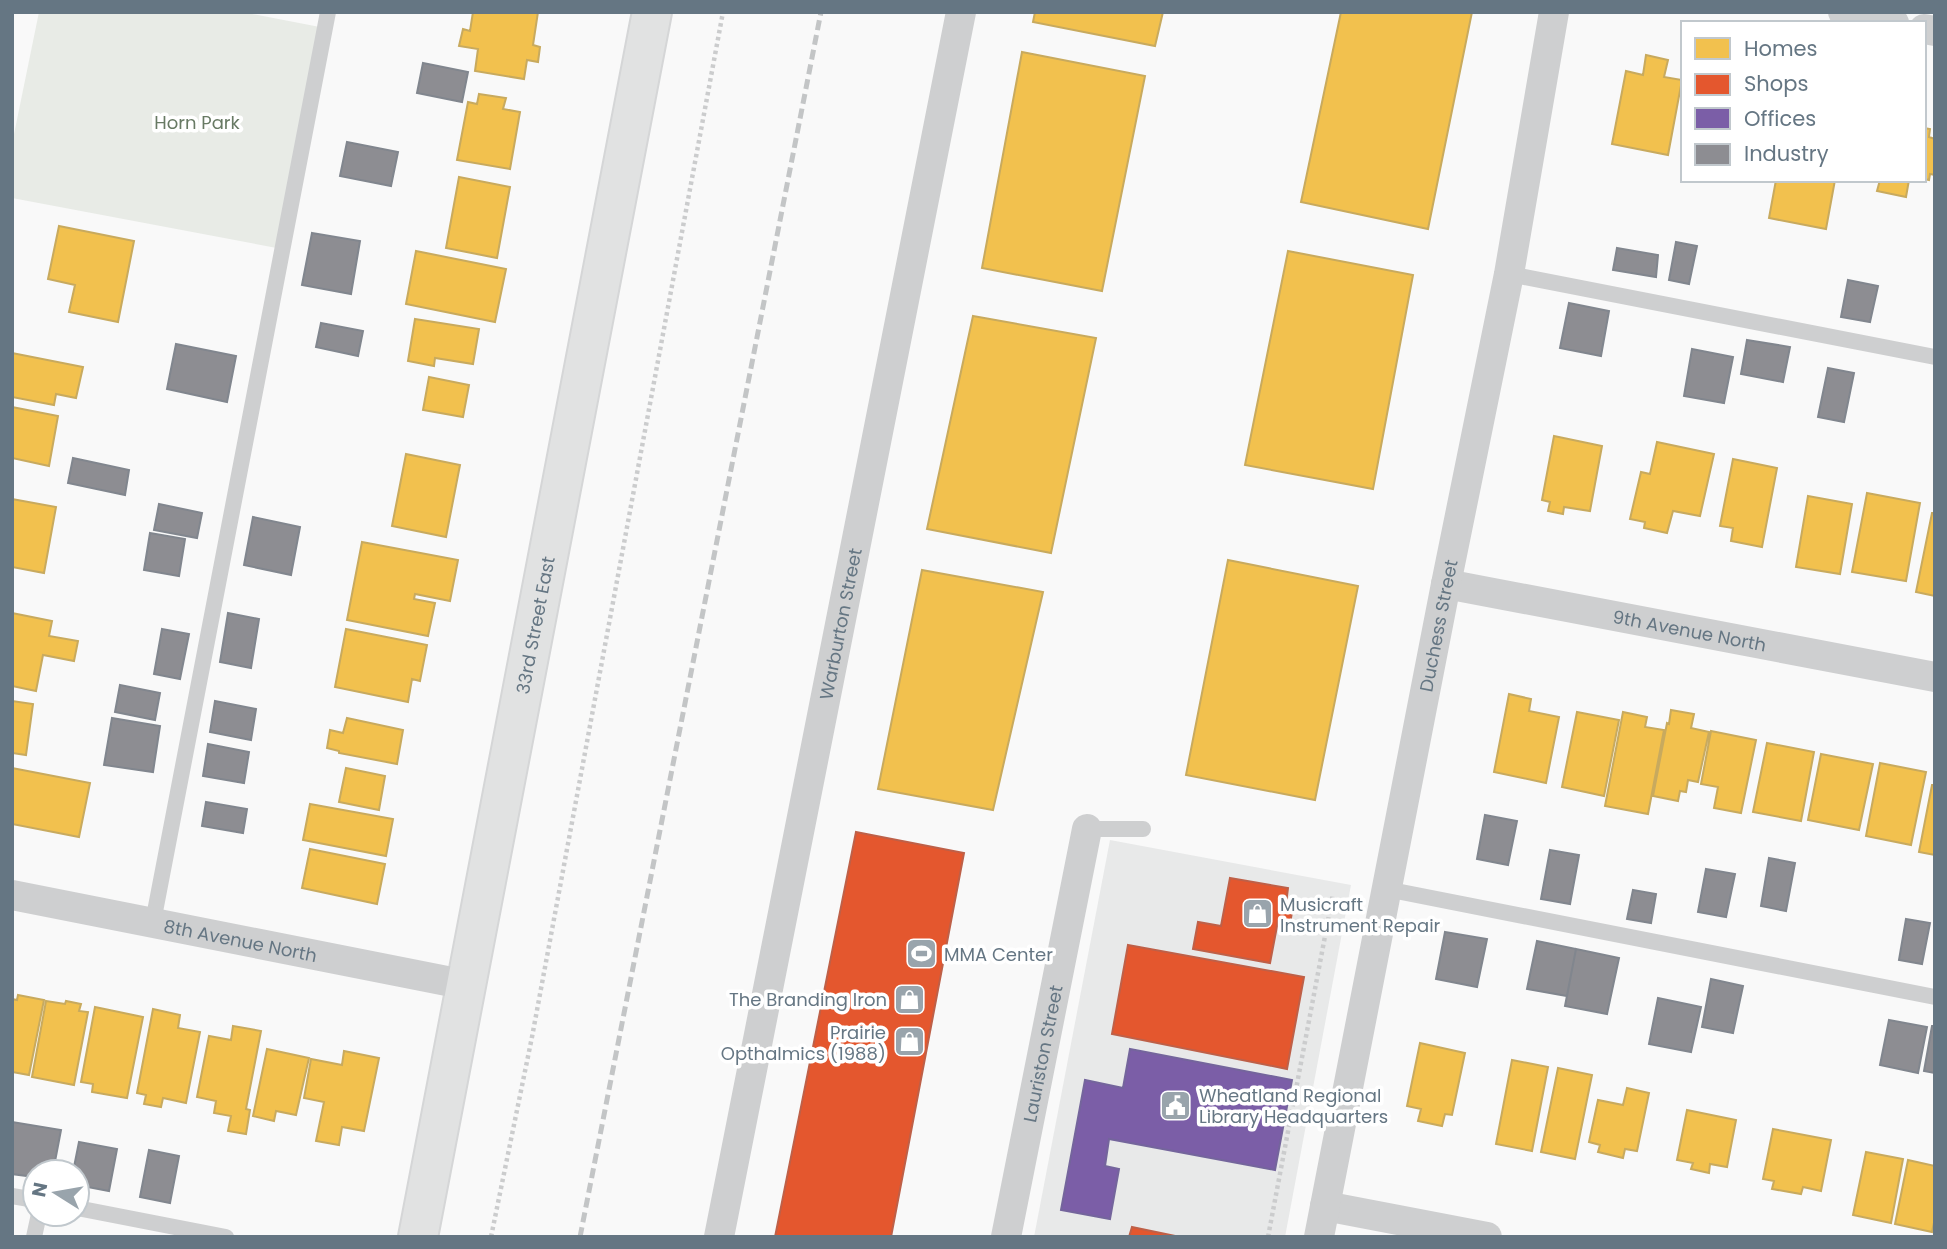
<svg xmlns="http://www.w3.org/2000/svg" width="1947" height="1249" viewBox="0 0 1947 1249" font-family="Poppins,sans-serif">
  <rect width="100%" height="100%" fill="#f9f9f9"/>
  <path fill="#e8e9e9" d="M1110,840L1351,885L1285,1237H1034Z"/>
  <path fill="#e8ebe6" d="M39,12H242L325,28L282,249L12,198V144Z"/>
  <path fill="#f2c14e" stroke="#c8aa5e" stroke-width="2" d="M473,12H538L533,45L540,47L538,62L527,60L524,79L475,71L478,49L459,46L463,29L470,31Z
    M1035,12H1163L1155,46L1033,22Z
    M1341,12H1472L1428,229L1301,202Z
    M1022,52L1145,76L1102,291L982,268Z
    M1646,55L1668,60L1664,77L1682,80L1668,155L1612,144L1626,71L1643,75Z
    M479,94L506,98L503,109L520,112L510,169L457,160L468,102L477,104Z
    M1924,128L1930,129L1929,137L1935,139V175L1930,174L1929,180L1924,179Z
    M459,177L510,187L497,258L446,248Z
    M1776,180H1835L1826,229L1769,218Z
    M1880,180H1909L1906,197L1877,191Z
    M59,226L134,241L118,322L69,312L75,285L48,279Z
    M416,251L506,269L495,322L406,304Z
    M1288,251L1413,275L1373,489L1245,465Z
    M973,316L1096,338L1051,553L927,529Z
    M415,319L479,329L473,364L435,358L434,366L408,361Z
    M12,353L83,367L76,398L56,394L54,405L12,397Z
    M429,377L469,385L463,417L423,410Z
    M12,407L58,416L49,466L12,458Z
    M1554,436L1602,446L1590,511L1564,507L1563,514L1548,511L1550,502L1542,500Z
    M1657,442L1714,454L1700,516L1673,511L1667,533L1644,528L1645,522L1630,519L1641,472L1650,474Z
    M406,454L460,465L446,537L392,526Z
    M1733,459L1777,468L1762,547L1731,541L1733,528L1720,526Z
    M1867,493L1920,503L1906,581L1852,572Z
    M1808,496L1852,504L1840,574L1796,567Z
    M12,499L56,507L44,573L12,567Z
    M1932,513H1935V596L1916,592Z
    M362,542L458,560L450,601L415,594L414,599L435,603L428,636L347,620Z
    M1228,560L1358,586L1315,800L1186,775Z
    M922,570L1043,592L993,810L878,789Z
    M12,613L52,621L49,636L78,641L74,661L43,655L36,691L12,686Z
    M346,629L427,645L420,681L412,679L408,702L335,687Z
    M1509,694L1531,699L1529,711L1559,717L1546,783L1494,772Z
    M12,701L33,704L26,755L12,753Z
    M1671,710L1694,714L1691,728L1709,732L1698,782L1688,780L1686,792L1680,791L1678,801L1653,796L1667,723L1669,724Z
    M1577,712L1619,720L1604,796L1562,787Z
    M1623,712L1647,717L1645,727L1664,730L1648,814L1605,806Z
    M347,718L403,730L397,764L339,753V751L327,748L330,730L343,733Z
    M1711,731L1756,740L1741,813L1714,808L1718,787L1701,784Z
    M1767,743L1814,752L1801,821L1753,812Z
    M1821,754L1873,764L1859,830L1808,820Z
    M1880,763L1926,772L1911,845L1866,836Z
    M12,768L90,783L79,837L12,824Z
    M346,768L385,776L379,810L339,802Z
    M1932,785H1935V855L1919,852Z
    M310,804L393,819L386,856L303,840Z
    M310,849L385,864L377,904L302,888Z
    M18,995L44,1000L29,1075L12,1072V999L17,1000Z
    M46,1001L65,1004L66,1001L81,1004L79,1011L88,1012L74,1085L32,1077Z
    M95,1007L143,1017L127,1098L92,1092L93,1084L81,1082Z
    M153,1009L180,1015L178,1028L200,1032L186,1103L163,1098L161,1107L144,1104L146,1095L137,1093Z
    M233,1026L261,1031L246,1109L250,1110L246,1134L228,1131L231,1116L214,1113L216,1101L197,1097L209,1036L231,1040Z
    M1420,1043L1465,1053L1452,1115L1445,1114L1442,1126L1418,1121L1421,1109L1407,1106Z
    M267,1049L309,1058L296,1115L276,1111L274,1121L253,1116Z
    M344,1051L379,1058L364,1131L342,1127L339,1145L316,1141L324,1102L304,1098L311,1059L342,1065Z
    M1512,1060L1548,1067L1532,1151L1496,1144Z
    M1558,1068L1592,1075L1575,1159L1541,1152Z
    M1627,1088L1649,1093L1637,1151L1625,1149L1623,1158L1598,1152L1600,1145L1589,1142L1598,1100L1623,1105Z
    M1687,1110L1736,1120L1727,1167L1710,1164L1709,1173L1691,1169L1693,1163L1677,1160Z
    M1773,1129L1831,1140L1821,1191L1803,1187L1801,1194L1772,1189L1774,1181L1763,1179Z
    M1866,1152L1903,1159L1891,1223L1853,1215Z
    M1908,1160L1935,1166V1218L1932,1232L1895,1224Z"/>
  <path fill="#e4572e" stroke="#be6048" stroke-width="2" d="M856,832L964,853L891,1237H775Z
    M1230,878L1288,888L1286,904L1293,906L1290,924L1278,921L1270,963L1193,949L1198,922L1221,926Z
    M1128,945L1304,977L1287,1069L1112,1034Z
    M1132,1227L1180,1237H1129Z"/>
  <path fill="#7b5ea7" stroke="#74659c" stroke-width="2" d="M1130,1049L1292,1080L1275,1170L1109,1139L1105,1166L1119,1169L1110,1219L1061,1210L1085,1080L1123,1088Z"/>
  <path fill="#8d8d92" stroke="#81868e" stroke-width="2" d="M423,63L468,72L462,102L417,93Z
    M347,142L398,152L391,186L340,176Z
    M312,233L360,241L351,294L302,285Z
    M1676,242L1697,246L1689,284L1669,280Z
    M1617,248L1658,255L1656,277L1613,270Z
    M1848,280L1878,286L1870,322L1841,317Z
    M1569,303L1609,311L1601,356L1560,348Z
    M321,323L363,331L358,356L316,347Z
    M1747,340L1790,347L1783,382L1741,374Z
    M176,344L236,356L227,402L167,389Z
    M1692,349L1733,357L1724,403L1684,396Z
    M1828,368L1854,373L1844,422L1818,417Z
    M73,458L129,470L125,495L68,483Z
    M159,504L202,513L197,538L154,530Z
    M253,517L300,527L291,575L244,565Z
    M150,533L185,539L179,576L144,570Z
    M228,613L259,619L251,668L220,662Z
    M162,629L189,634L180,679L154,674Z
    M120,685L160,693L155,720L115,712Z
    M215,701L256,709L251,740L210,732Z
    M112,718L160,726L153,772L104,765Z
    M208,744L249,752L244,783L203,776Z
    M206,802L247,809L243,833L202,826Z
    M1485,815L1517,821L1508,865L1477,859Z
    M1550,850L1579,855L1570,904L1541,899Z
    M1769,858L1795,863L1786,911L1761,906Z
    M1706,869L1735,874L1726,917L1698,912Z
    M1633,890L1656,894L1651,923L1627,919Z
    M1906,919L1930,923L1922,964L1899,960Z
    M1445,932L1487,939L1477,987L1436,979Z
    M1537,941L1576,949L1567,996L1527,989Z
    M1576,949L1619,958L1607,1014L1565,1006Z
    M1711,979L1743,986L1733,1033L1702,1027Z
    M1658,998L1701,1007L1691,1052L1649,1044Z
    M1889,1020L1927,1027L1918,1073L1880,1065Z
    M1932,1026H1935V1073L1924,1071Z
    M12,1122L61,1130L53,1172H35V1177L12,1174Z
    M79,1142L117,1149L109,1191L77,1185V1172H73Z
    M149,1150L179,1156L170,1203L140,1197Z"/>
  <g fill="none" stroke-linecap="round" stroke-linejoin="round">
    <defs>
      <g id="secondary">
        <path id="s6" d="M418,1237L652,12"/>
      </g>
    </defs>
    <use href="#secondary" stroke="#d5d6d7" stroke-width="42"/>
    <path stroke="#cbcccd" stroke-width="4.5" stroke-dasharray="3.5 3.5" stroke-linecap="butt" d="M491,1237L532,1037L723,12
      M1268,1237L1333,894"/>
    <path stroke="#cecfd0" stroke-width="16" d="M1509,274L1935,357
      M1087,829H1143
      M1386,889L1935,997
      M153,922L328,12
      M12,1196L35,1200
      M77,1208L226,1237
      M34,1237L39,1214"/>
    <g stroke="#cecfd0" stroke-width="30">
      <path d="M1843,12L1894,23"/>
      <path d="M1924,29L1935,31"/>
      <path id="s1" d="M1446,584L1935,677"/>
      <path id="s2" d="M12,895L467,985"/>
      <path d="M1325,1206L1487,1237"/>
      <path id="s3" d="M719,1237L961,12"/>
      <path id="s4" d="M1006,1237L1087,829"/>
      <path id="s5" d="M1319,1237L1446,584L1509,274L1554,12"/>
    </g>
    <use href="#secondary" stroke="#e1e2e2" stroke-width="38"/>
    <path stroke="#c3c5c6" stroke-width="5" stroke-dasharray="10 5" stroke-linecap="butt" d="M580,1237L821,12"/>
  </g>
  <defs>
    <symbol id="shop-square" viewBox="-11 -11 22 22"><rect x="-9" y="-9" width="18" height="18" rx="4" fill="#99a4ac" stroke="#fff"/><path d="M-5-2.5h2.3a2.7 3.5 0 0 1 5.4 0H5L5.5 6h-11ZM-1.5-2.5h3a1.5 2.3 0 0 0-3 0Z" fill="#fff"/></symbol>
    <symbol id="stadium-square" viewBox="-11 -11 22 22"><rect x="-9" y="-9" width="18" height="18" rx="4" fill="#99a4ac" stroke="#fff"/><path d="M0-5a6.5 5 0 1 0 0 10a6.5 5 0 1 0 0-10ZM-3.5-1.8h7v3.6h-7Z" fill="#fff"/></symbol>
    <symbol id="civic-square" viewBox="-11 -11 22 22"><rect x="-9" y="-9" width="18" height="18" rx="4" fill="#99a4ac" stroke="#fff"/><path d="M-.6-6.5H3V-4.5H.6V-3L4-1V1h2V6H-6V1h2V-1L-.6-3ZM-1.2 2.5V6h2.4V2.5Z" fill="#fff"/></symbol>
  </defs>
  <g fill-rule="evenodd">
    <use href="#shop-square" x="1240" y="896" width="35" height="35"/>
    <use href="#stadium-square" x="904" y="936" width="35" height="35"/>
    <use href="#shop-square" x="892" y="982" width="35" height="35"/>
    <use href="#shop-square" x="892" y="1024" width="35" height="35"/>
    <use href="#civic-square" x="1158" y="1088" width="35" height="35"/>
  </g>
  <g text-anchor="middle" dominant-baseline="central" stroke-width="7" stroke-linejoin="round" paint-order="stroke">
    <g font-size="18" fill="#687a64" stroke="#fff">
      <text x="197" y="122">Horn Park</text>
    </g>
    <g font-size="18" fill="#657683" stroke="#fff">
      <text stroke="none"><textPath href="#s6" startOffset="623">33rd Street East</textPath></text>
      <text stroke="none"><textPath href="#s3" startOffset="625">Warburton Street</textPath></text>
      <text stroke="none"><textPath href="#s5" startOffset="623">Duchess Street</textPath></text>
      <text stroke="none"><textPath href="#s1" startOffset="248">9th Avenue North</textPath></text>
      <text stroke="none"><textPath href="#s2" startOffset="233">8th Avenue North</textPath></text>
      <text stroke="none"><textPath href="#s4" startOffset="187">Lauriston Street</textPath></text>
    </g>
    <g font-size="18" fill="#657683" stroke="#fff" text-anchor="start">
      <text x="1280" y="904">Musicraft<tspan x="1280" dy="21">Instrument Repair</tspan></text>
      <text x="944" y="954">MMA Center</text>
      <text x="887" y="999" text-anchor="end">The Branding Iron</text>
      <text x="886" y="1032" text-anchor="end">Prairie<tspan x="886" dy="21">Opthalmics (1988)</tspan></text>
      <text x="1199" y="1095">Wheatland Regional<tspan x="1199" dy="21">Library Headquarters</tspan></text>
    </g>
  </g>
  <rect width="1947" height="1249" fill="none" stroke="#657683" stroke-width="28"/>
  <rect x="1681" y="21" width="245" height="161" fill="#ffffff" stroke="#c1c8cd" stroke-width="2"/>
  <rect x="1695" y="38" width="35" height="21" fill="#f2c14e" stroke="#c1c8cd" stroke-width="2"/>
  <text x="1744" y="56" font-size="21" fill="#657683">Homes</text>
  <rect x="1695" y="74" width="35" height="21" fill="#e4572e" stroke="#c1c8cd" stroke-width="2"/>
  <text x="1744" y="91" font-size="21" fill="#657683">Shops</text>
  <rect x="1695" y="108" width="35" height="21" fill="#7b5ea7" stroke="#c1c8cd" stroke-width="2"/>
  <text x="1744" y="126" font-size="21" fill="#657683">Offices</text>
  <rect x="1695" y="144" width="35" height="21" fill="#8d8d92" stroke="#c1c8cd" stroke-width="2"/>
  <text x="1744" y="161" font-size="21" fill="#657683">Industry</text>
  <g transform="translate(56 1193) rotate(281)"><circle r="33" fill="#ffffff" stroke="#c1c8cd" stroke-width="2"/>
  <path d="M0-5L12 26L0 18L-12 26Z" fill="#99a4ac"/>
  <text y="-10" font-size="19" font-weight="bold" text-anchor="middle" fill="#657683">N</text>
  </g>
</svg>
